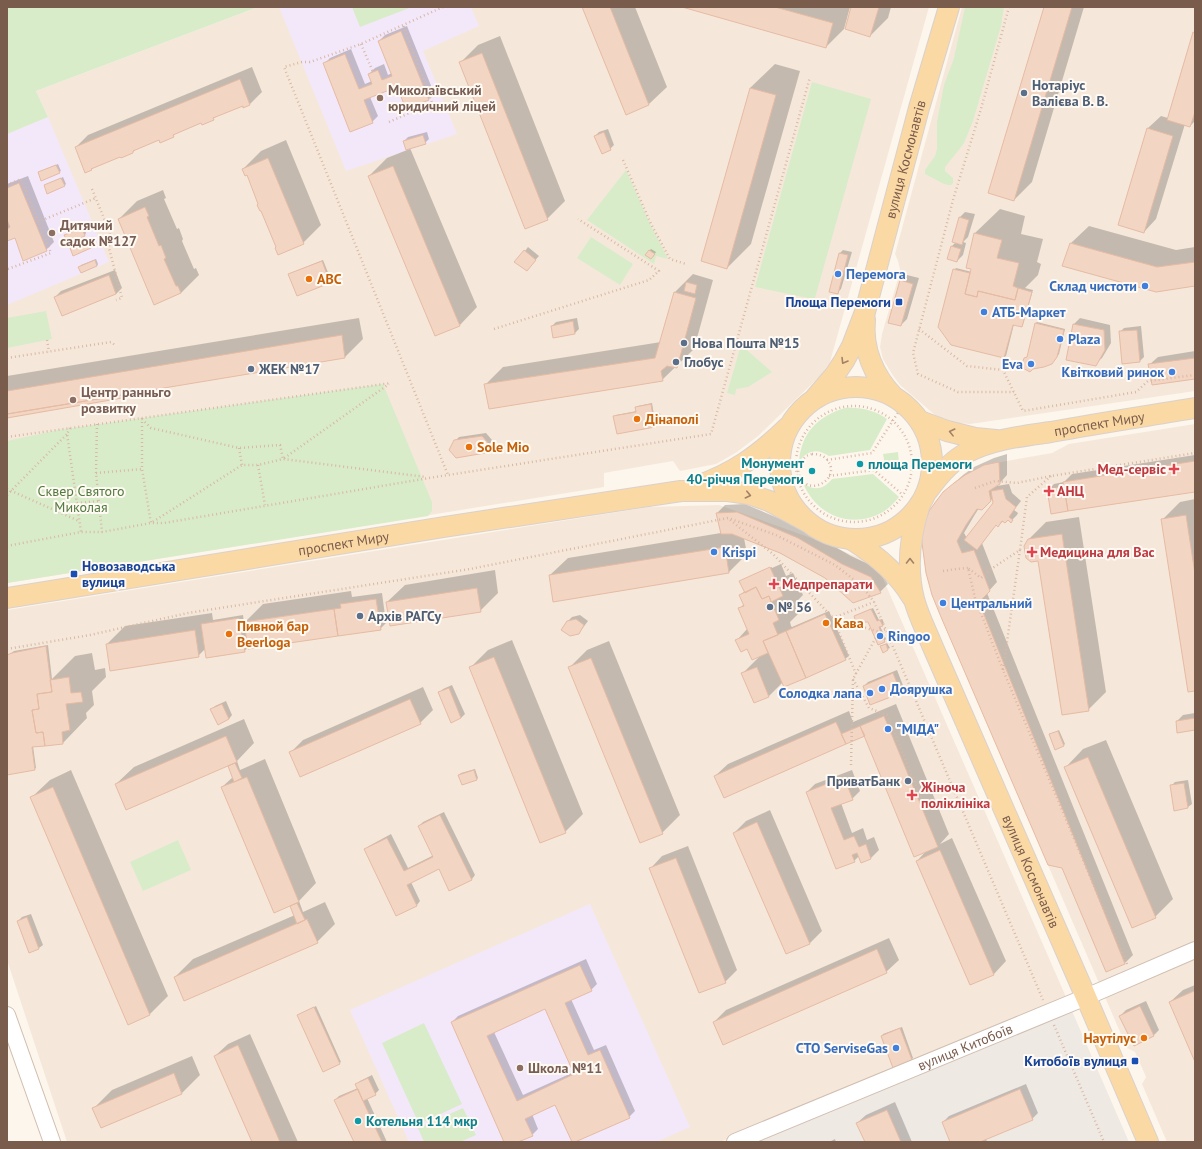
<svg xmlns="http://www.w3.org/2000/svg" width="1202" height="1149" viewBox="0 0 1202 1149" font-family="'PT Sans',sans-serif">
  <rect width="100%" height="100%" fill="#fdf6ec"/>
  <path fill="#f5e8da" d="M258,7H929L830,362L821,375L758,436L737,452L716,464L680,471L673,461L604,473V487L7,583V134L48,117L36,91Z
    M962,7H1195V391L970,424L957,423L948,421L935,415L900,385L892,374L883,359L880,347L882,334L899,275L900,269L898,261L895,254Z
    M1195,424V1142H1167L1142,1084L1146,1077L1135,1052L1127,1048L941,617L932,595L926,573L922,543L926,519L929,511L936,500L954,483L965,475L984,465L1052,453L1069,444Z
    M719,505L814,539L877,565L1066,997L720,1142H67L7,960V610L649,507Z"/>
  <path fill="#efe9e4" d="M1072,1011L1129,1142H753Z"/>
  <path fill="#f3e8fa" d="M279,7H471L479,26L423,51L457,134L346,171Z
    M48,117L109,262L7,305V134Z
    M590,904L690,1127L656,1142H409L350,1010Z"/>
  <path fill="#d8ecc9" d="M7,7H258L36,91L48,117L7,134Z
    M352,7H412L360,27Z
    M965,7H1004L1001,26L973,121L964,143L958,151L945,167V171L953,178V183L951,185H949L944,184L925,174V170L935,156L937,149V122L944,85L954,58Z
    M812,82L871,99L815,298H808L755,287Z
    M626,170L650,224L668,259L656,256L654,264L587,220Z
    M591,237L633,264L620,285L577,258Z
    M46,311L52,339L7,348V318Z
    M741,345L772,372L748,387L736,389L735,395L727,393Z
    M383,384L432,502V511L428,516L7,583V441L58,430Z
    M845,408C861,407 874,410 887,419L870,450L829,456C817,448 807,450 799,462C801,433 818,416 845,408Z
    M898,452L899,463L885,465L883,454Z
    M873,474L899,497C894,503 889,508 883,512C851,530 816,515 803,483C814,491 823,490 832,479Z
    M178,840L191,870L143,891L130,862Z
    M424,1023L462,1104L419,1124L382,1043Z
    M463,1108L476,1135L460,1142H424L418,1128Z"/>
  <path fill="#0003" fill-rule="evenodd" d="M583,7H635L667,87L649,104Z
    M685,7H850L844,29L826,47Z
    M853,7H891L888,18L870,36Z
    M1045,7H1084L1032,182L1014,200Z
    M407,26L434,93L428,99L397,86L370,97L378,116L372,122L324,64L330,58L351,49L365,84L372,81L369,74L375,68L384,64L388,75L392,73L379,41L385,35Z
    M1195,32V121L1190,126L1185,124L1156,219L1144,232L1148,128L1161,116L1168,118Z
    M500,36L565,201L547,219L460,63L478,45Z
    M775,64L800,71L751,244L727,268L750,88Z
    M252,67L262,92L250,104L244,107L243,105L218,115L213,119L202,122L177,132L173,136L160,139L136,149L133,152L121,155L95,166L91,170L76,147L88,135Z
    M608,129L614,145L610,149L595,136L599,132Z
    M427,132L429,139L425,143L410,148L477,307L460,325L369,176L387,158L407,150L404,141L408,137Z
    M286,140L321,225L303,243L277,247L247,174L243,169L261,151Z
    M58,164L61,171L59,172H39Z
    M28,176L54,242L46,250L15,237L7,240V224L10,223L7,217V184Z
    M63,177L66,184L64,186H45Z
    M163,190L166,198L164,199L177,229L179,228L183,239L182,241L194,269L196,268L199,275L181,293L155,304L119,219L137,201Z
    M1000,209L1025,216L1021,234L1043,239L1037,262L1041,264L1038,275L1025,288L1033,290L1023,324L1022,326L1014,324L1006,356L1004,357L952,344L954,270L956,268L972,272L975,233Z
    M965,212L975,214L968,237L963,242L966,243L963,255L957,261L952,246L956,242L959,218Z
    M1089,226L1176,250L1195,247V285L1071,243Z
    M84,227L86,233L85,235L68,242L67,234Z
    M89,239L92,246L90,247L71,248Z
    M528,247L539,256L530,266L525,251Z
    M651,249L656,252L653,257L649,251Z
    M843,250L852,252L841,289L837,293L840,253Z
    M96,259L98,264L97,266L82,272L80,267L81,265Z
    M323,260L331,280L329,282L291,273Z
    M115,270L122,288L116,294L62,315L55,297L61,291Z
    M693,274L713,280L694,349L662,380L485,385L503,367L661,342L675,292Z
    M907,275L919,278L907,319L901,325V281Z
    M359,318L363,339L345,357L129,393V395L128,396L7,417V376Z
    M577,318L579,329L575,333L554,337L552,326L556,322Z
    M1080,318L1110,325L1111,343L1102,358L1095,364L1074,324Z
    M1037,322L1065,329L1059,354L1054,361L1024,359L1028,356L1036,323Z
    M1141,326L1144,357L1140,361L1120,332L1124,328Z
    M1195,351V378L1149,365L1158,357Z
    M652,403L654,415L660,413L661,419L659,421L655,422L656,424L654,426L614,417L616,415L637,411L636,407L638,406Z
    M486,433L492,440L488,448L484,452L455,441L459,437Z
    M1007,454V475L997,486L1009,484L1012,493L1021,501L1014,510L1018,513L1017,515L1011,521L1008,519L1003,521L998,526L996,524L982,543L997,582L987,593L1133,955L1125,963L1063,867L933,595L953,484L963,475L974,467L994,458ZM993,498L994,503L967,538L964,533L974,516L979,508L982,509Z
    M1195,455V491L1048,490L1054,484L1064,482L1072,474Z
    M1195,499V690L1162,520L1180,502Z
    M745,504L806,530L851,556L879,569L888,584L880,592L825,577L780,553L744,538L747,554L729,572L554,600L550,575L568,558L721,533L717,513L725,505Z
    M1079,517L1106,692L1088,710L1039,560L1028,540L1046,522Z
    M781,564L786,576L793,573L803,595L798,600L802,610L790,622L791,626L792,627L829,611L849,656L845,659L783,682L769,696L754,702L742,674L761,655L737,640L748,628L739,609L744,604L740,595L745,591L741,581L772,567V568Z
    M495,570L498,593L480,611L387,602L405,585Z
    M351,591L352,597L382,593L386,623L380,629L249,647L244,651L205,649L198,656L107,644L125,626L212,613L213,620L243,615L244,623L263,604Z
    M873,608L879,620L882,619L884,623L880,626L886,639L884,641L869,621L857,615Z
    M580,615L588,621L579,633L568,621L572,617Z
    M512,640L583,814L565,832L470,668L488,650Z
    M609,641L680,815L662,833L569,668L587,650Z
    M887,643L890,648L883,651L881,647Z
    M48,645L52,679L75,656L92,653L95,670L105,668L106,677L92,691L94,705L86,713L87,718L63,743L33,746L36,768L34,769L7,774V656L14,651Z
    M897,670L904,688L900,692L864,686L868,682Z
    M452,685L465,714L461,718L439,693L443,689Z
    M423,687L433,710L420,723L301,775L291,752L303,740Z
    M226,701L232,715L229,719L211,710L215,706Z
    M896,704L949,834L940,844L952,838L1006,961L994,974L970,984L917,861L927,850L865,735L715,776L728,764L849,711L853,722Z
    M1195,713V729L1177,721L1183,715Z
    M244,719L254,743L237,761L240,770L265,759L316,883L299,901L303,912L325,902L335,924L317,942L175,977L193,959L295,915L291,906L294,903L222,787L233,777L228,765L116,784L134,767Z
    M1059,730L1065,744L1063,746L1050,735Z
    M1106,740L1173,899L1155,917L1066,767L1083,749Z
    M475,769L478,778L476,780L459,775L461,773Z
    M71,770L168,996L150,1014L128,1023L32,797L50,780Z
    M852,770L860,791L852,799L841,803L852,833L863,828L867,840L874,837L879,850L871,858L862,861L859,856L854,861L807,792L815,784Z
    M1188,780L1192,804L1188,807L1172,785L1175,782Z
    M770,810L822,931L810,943L786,953L734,833L746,821Z
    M444,812L475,875L472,879L450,890L439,868L411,882L420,901L417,905L397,915L365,849L369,846L391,834L408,868L434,855L419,826L423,822Z
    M688,846L737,970L725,982L650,869L662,856Z
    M31,914L43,945L39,948L30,952L18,921L22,917Z
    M889,938L899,960L886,972L714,1022L726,1010Z
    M586,959L597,984L591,990L571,999L594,1050L606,1045L635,1111L629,1117L556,1104L532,1114L538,1129L532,1135L516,1142H505L452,1022L458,1016ZM545,1008L574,1072L523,1095L494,1032Z
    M1195,985V1059L1170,1002L1183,990Z
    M1146,1001L1159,1030L1153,1036L1120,1016L1126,1010Z
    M316,1006L341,1062L323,1071L298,1015Z
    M902,1027L913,1058L911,1060L882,1036L883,1034Z
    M250,1034L298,1142H253L215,1056L228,1044Z
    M192,1056L200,1075L182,1093L102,1127L94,1108L112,1090Z
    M372,1075L379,1090L375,1094L367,1098L387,1142H355L335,1100L339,1096L358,1088L356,1085L360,1081Z
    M1026,1084L1038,1113L1032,1119L986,1139L987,1142H951L943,1122L949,1116Z
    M895,1102L912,1142H866L857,1123L866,1115Z
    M835,1139L836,1142H829Z"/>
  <path fill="#f3d5c3" stroke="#e6bba3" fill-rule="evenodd" d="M582,7H610L649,105L626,115Z
    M682,7H775L833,23L826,48Z
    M851,7H879L870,37L845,29Z
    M1044,7H1072L1014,201L988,193Z
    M401,31L429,100L406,109L397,87L364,100L373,123L350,132L323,63L345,54L359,89L372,84L368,74L378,70L382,80L392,76L378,41Z
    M1193,32L1195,33V112L1190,127L1167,120Z
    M482,53L548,220L525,229L459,62Z
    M240,79L250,105L243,108V106L213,118L214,120L202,125L201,123L173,135L174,137L160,143L159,140L133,151V153L121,158L120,157L91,169L92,170L85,173L75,147Z
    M750,88L776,95L727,269L701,261Z
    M1147,128L1173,136L1144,233L1118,225Z
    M604,132L611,150L602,154L594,136Z
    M423,135L426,144L406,150L403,141Z
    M268,158L304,244L278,255L275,248L276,247L261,211H260L257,205L258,204L247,175L245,176L242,169Z
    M56,165L60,173L41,181L38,172Z
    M393,166L460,326L435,336L368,176Z
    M61,178L65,186L47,194L44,185Z
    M19,183L47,251L23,261L15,238L7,241V229L10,227L7,220V188Z
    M145,207L149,216L147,217L159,246L161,245L166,258L164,259L176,286H178L181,293L154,305L118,219Z
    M959,217L969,220L962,245L952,242Z
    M82,228L85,236L68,243L64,235Z
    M974,233L1002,240L997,258L1019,263L1013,286L1018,288L1015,300L978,291L977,297L965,294L971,269L966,268Z
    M87,240L91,248L73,256L70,248Z
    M1070,243L1157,267L1195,262V286L1156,292L1062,266Z
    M951,246L961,249L957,262L947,259Z
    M524,250L536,260L527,271L514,262Z
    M649,250L655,254L651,259L645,255Z
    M839,253L848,255L838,294L829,292Z
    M95,260L97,266L81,273L78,267Z
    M322,261L330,283L297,296L288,274Z
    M953,269L970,273L965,294L977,297L978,291L1015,300L1018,288L1032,292L1022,327L1013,325L1004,358L951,345L938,327Z
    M109,275L116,294L62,316L54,297Z
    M900,280L913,284L901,326L888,323Z
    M686,282L697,285L695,294L684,291Z
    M674,292L696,298L677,368L667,366L661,371L663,381L489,409L484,384L655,358Z
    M573,321L575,334L553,338L551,326Z
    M1035,323L1064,330L1057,357L1052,364L1044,367L1033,369L1030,372L1021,367L1024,358L1027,357Z
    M1073,324L1104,330L1105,350L1096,366L1066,360Z
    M1137,330L1140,362L1122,364L1119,331Z
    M342,335L345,358L7,414V391Z
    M1195,358V379L1152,385L1148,364Z
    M128,394V397L7,418V414Z
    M651,404L653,416L658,415L660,422L654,423L655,427L617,434L613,416L636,412L635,407Z
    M482,436L489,444L485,453L456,458L449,450L454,440Z
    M1195,461V492L1068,511L1063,482Z
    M999,462L1000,484L989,491L991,501L982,510L977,509L966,525L957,541L962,553L974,550L990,591L979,602L1125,964L1106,972L1062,868L1048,865L941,617L932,595L926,573L922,543V535L923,527L929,511L943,492L954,483L965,475L984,465Z
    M1064,487L1068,511L1051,514L1047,489Z
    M1003,489L1006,499L1016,507L1009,517L1013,520L1011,523L1008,520L1005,523L1002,521L998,527L996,525L977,550L964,540L993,503L991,491Z
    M737,512L798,538L842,564L871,577L881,593L853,603L825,578L780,553L732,534H721L716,513Z
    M1186,515L1195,574V691L1188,692L1161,519Z
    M1062,534L1089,711L1062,715L1038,561L1031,562L1026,558L1024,546L1028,539Z
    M725,547L729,573L553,602L549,575Z
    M770,567L783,596L771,602L769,596L762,599L756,587L745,593L739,581Z
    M756,587L762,599L769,596L779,620L773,623L778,635L763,641L768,653L752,660L747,649L741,652L735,640L749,634L738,608L744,606L739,595Z
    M477,588L481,612L390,626L386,602Z
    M376,599L381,630L338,636L334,609L341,608L340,604Z
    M334,609L338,636L248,649L244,622Z
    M871,609L877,621L880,620L883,626L879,627L885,642L878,645L868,622H856L854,616Z
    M825,614L846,660L806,678L786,631Z
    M239,618L245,652L206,658L201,624Z
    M576,619L584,625L579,634L570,636L561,630L567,621Z
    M195,630L199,657L110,671L106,644Z
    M786,631L806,678L784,687L763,641Z
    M886,644L888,650L883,653L880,646Z
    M46,646L52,692L37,694L39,709L32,710L36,733L43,732L45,746L32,747L35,770L7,775V655L12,653Z
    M494,657L566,833L540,843L469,667Z
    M591,658L663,834L640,843L568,667Z
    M757,667L769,697L754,703L741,673Z
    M893,673L901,693L870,705L863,686Z
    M69,677L71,693L81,692L83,702L66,704L70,730L62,732L63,744L45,746L43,732L36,733L32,710L39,709L37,694L52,692L50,680Z
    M449,688L461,718L451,723L438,692Z
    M410,699L421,724L300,777L289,752Z
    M222,704L229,719L218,725L210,709Z
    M884,716L938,847L914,857L860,726Z
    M1195,718V730L1177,733L1176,721Z
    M836,722L846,744L724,798L714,776Z
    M860,726L865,736L846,744L841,734Z
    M1058,731L1064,746L1055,750L1049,734Z
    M226,736L237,762L126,810L115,784Z
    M1088,757L1156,918L1132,928L1064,767Z
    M235,763L242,778L234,782L228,766Z
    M474,770L477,780L462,785L458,775Z
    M247,777L299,902L274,913L221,787Z
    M844,777L853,800L831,808L844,840L854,836L859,847L866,844L871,859L861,863L857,853L852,855L855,862L836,869L806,792Z
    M1184,783L1188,808L1174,811L1170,785Z
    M53,787L150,1015L128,1025L30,797Z
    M440,815L472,880L449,891L439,869L407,885L417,906L396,916L364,849L387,838L404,871L433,857L418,826Z
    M757,822L810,944L786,954L733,833Z
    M940,850L994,975L970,985L916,861Z
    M676,858L726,983L699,993L649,868Z
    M297,903L305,920L297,924L290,906Z
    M27,917L39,949L29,953L17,921Z
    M307,919L318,943L184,1001L174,977Z
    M877,949L887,973L723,1045L713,1022Z
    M580,965L592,991L565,1003L588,1055L600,1050L630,1118L575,1142H572L555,1105L525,1119L533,1136L518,1142H504L451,1022ZM545,1009L574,1074L517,1101L487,1036Z
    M1194,991L1195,994V1062L1169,1002Z
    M1140,1006L1154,1036L1134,1046L1119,1016Z
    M314,1007L340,1064L323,1072L297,1015Z
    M900,1028L912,1060L893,1068L881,1036Z
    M238,1045L280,1142H252L214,1056Z
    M174,1073L182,1094L101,1128L92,1108Z
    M368,1078L376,1095L363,1101L355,1084Z
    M358,1089L363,1101L382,1142H354L334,1100Z
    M1020,1089L1033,1120L980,1142H950L942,1122Z
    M887,1110L901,1142H865L856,1123Z"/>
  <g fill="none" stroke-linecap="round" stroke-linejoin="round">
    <defs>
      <g id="minor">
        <path d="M7,1015L52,1142"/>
        <path id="s1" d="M735,1142L1086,997L1195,950"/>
      </g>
      <g id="major">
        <path d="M865,320C862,349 874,376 893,396"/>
        <circle cx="856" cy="463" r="76"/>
        <path id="s2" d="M816,397L834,376L844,361L852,346L865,312L919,108L949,7"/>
        <path d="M920,421L947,431L975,438L996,440"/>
        <path d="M694,487C733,474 759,455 788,427"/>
        <path id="s3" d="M929,489C940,474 952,460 968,452C993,439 1024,436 1051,432C1099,423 1147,416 1195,408"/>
        <path id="s4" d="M920,504C910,535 906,567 914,599C918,615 926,630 932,645L1086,997L1148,1142"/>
        <path d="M852,540C876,555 897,572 912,597"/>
        <path id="s5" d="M7,598L444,527L681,491H728L749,494L769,501L806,521"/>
      </g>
    </defs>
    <use href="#minor" stroke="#d1beb0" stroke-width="18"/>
    <use href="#major" stroke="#dad1cd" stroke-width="22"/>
    <path stroke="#d9b8a5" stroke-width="2.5" stroke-dasharray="1 3" stroke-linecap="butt" d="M443,7L361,44L310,62H302L284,67L448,475
      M1009,7L981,109L953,200L913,353L918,374L958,392H1014
      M361,44L373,72
      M389,122L432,103L403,25
      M623,160L651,224L670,259L686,264
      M7,185L21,179L51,253L8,269
      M92,189L110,233L109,248L122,298L116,300
      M38,222L96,198
      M494,329L649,280L659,271L578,219
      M919,329L967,366L1003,370L1023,411L1136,392L1148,381L1195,375
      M47,340L49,352
      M7,358L111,342L116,346
      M796 464a58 58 0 1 1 116 0a58 58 0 1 1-116 0Z
      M142,418V469L151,523L242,465H258L283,459L426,477
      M142,419L151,428L239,448L280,445L283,459L389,384
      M97,424L96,473L102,532
      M70,428L67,434L81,532
      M7,437L391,383
      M239,448L242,465
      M812,454C818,454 824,455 828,461C841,479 809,497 800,477C798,474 798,469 798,465L806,456Z
      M827,460L872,453L899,411
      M258,465L265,505
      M96,473L142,469
      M829,476L874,470L903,495
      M1051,476L1027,497L1020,550L991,569L981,578L968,568L975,598L1003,670L1127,964
      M975,488L995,481L1017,483L1051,476L1195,453
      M7,489L79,521
      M7,495L67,434
      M77,503L99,501
      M730,520L773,554L833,618L879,632L886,629
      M7,546L81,532H102L151,523H164L429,478L711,434L810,77
      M943,571L956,569L968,568
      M7,649L90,635L188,613L470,569L728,518L776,535L835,565L862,586L874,602L1043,1000
      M1003,670L1020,550
      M856,674L833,618L874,602
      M853,679L869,708L887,715L921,798
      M851,765L853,679L879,632
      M1054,1025L1104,1142"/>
    <use href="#minor" stroke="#fff" stroke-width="16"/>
    <use href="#major" stroke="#fbd9a5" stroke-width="20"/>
  </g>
  <defs><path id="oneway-chevron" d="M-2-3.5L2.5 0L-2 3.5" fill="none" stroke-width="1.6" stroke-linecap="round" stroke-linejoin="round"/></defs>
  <g stroke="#a18267">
    <use href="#oneway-chevron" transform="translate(844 361) rotate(121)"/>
    <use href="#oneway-chevron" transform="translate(952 432) rotate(-166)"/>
    <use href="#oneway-chevron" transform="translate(748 495) rotate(13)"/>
    <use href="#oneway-chevron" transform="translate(910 561) rotate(-90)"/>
  </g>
  <g fill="#5c6f8a" stroke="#fffaf3" stroke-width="1.5">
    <circle cx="1024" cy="93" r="4"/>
    <circle cx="684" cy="343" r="4"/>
    <circle cx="676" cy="362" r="4"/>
    <circle cx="251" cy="369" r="4"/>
    <circle cx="770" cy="607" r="4"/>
    <circle cx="360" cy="616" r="4"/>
    <circle cx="908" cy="781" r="4"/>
  </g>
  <g fill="#8d6e63" stroke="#fffaf3" stroke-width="1.5">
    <circle cx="380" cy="98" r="4"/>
    <circle cx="52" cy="233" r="4"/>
    <circle cx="73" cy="400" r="4"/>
    <circle cx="520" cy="1068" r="4"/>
  </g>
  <g fill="#3f7fe0" stroke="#fffaf3" stroke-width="1.5">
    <circle cx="838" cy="274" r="4"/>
    <circle cx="1145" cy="286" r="4"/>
    <circle cx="984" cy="312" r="4"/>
    <circle cx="1060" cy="339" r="4"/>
    <circle cx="1031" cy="364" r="4"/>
    <circle cx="1172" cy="372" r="4"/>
    <circle cx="714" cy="552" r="4"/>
    <circle cx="943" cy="603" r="4"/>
    <circle cx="880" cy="636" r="4"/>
    <circle cx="882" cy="689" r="4"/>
    <circle cx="870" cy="693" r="4"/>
    <circle cx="888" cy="729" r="4"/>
    <circle cx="896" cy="1048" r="4"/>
  </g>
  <g fill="#e8710a" stroke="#fffaf3" stroke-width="1.5">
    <circle cx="309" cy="279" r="4"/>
    <circle cx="637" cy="419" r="4"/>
    <circle cx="469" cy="447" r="4"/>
    <circle cx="826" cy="623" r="4"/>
    <circle cx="229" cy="634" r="4"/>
    <circle cx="1144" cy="1038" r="4"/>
  </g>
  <g fill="#1a4fb4" stroke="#fffaf3" stroke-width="1.5">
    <rect x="895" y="298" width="8" height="8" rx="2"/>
    <rect x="70" y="570" width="8" height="8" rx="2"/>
    <rect x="1131" y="1057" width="8" height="8" rx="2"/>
  </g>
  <g fill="#0f9aa8" stroke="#fffaf3" stroke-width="1.5">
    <circle cx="860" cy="464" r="4"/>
    <circle cx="812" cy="471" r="4"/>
    <circle cx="358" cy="1121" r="4"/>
  </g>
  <g fill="#e0444e" stroke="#fffaf3" stroke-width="1.5">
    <path d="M1172 463h4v4h4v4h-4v4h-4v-4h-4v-4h4z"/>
    <path d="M1047 485h4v4h4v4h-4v4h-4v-4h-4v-4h4z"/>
    <path d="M1030 546h4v4h4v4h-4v4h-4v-4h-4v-4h4z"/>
    <path d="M772 578h4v4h4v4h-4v4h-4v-4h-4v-4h4z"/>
    <path d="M910 789h4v4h4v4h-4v4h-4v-4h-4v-4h4z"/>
  </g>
  <g text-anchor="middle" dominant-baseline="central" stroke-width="4" stroke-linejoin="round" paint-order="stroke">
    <g font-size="14" font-weight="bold" fill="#4e5e75" stroke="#fffaf3" text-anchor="start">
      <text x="1032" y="85">Нотаріус<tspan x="1032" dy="16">Валієва В. В.</tspan></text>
      <text x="692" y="343">Нова Пошта №15</text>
      <text x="684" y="362">Глобус</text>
      <text x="259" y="369">ЖЕК №17</text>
      <text x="778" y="607">№ 56</text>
      <text x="368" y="616">Архів РАГСу</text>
      <text x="900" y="781" text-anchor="end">ПриватБанк</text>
    </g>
    <g font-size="14" font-weight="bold" fill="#785e54" stroke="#fffaf3" text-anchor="start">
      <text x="388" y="90">Миколаївський<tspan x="388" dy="16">юридичний ліцей</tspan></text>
      <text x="60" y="225">Дитячий<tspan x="60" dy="16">садок №127</tspan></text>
      <text x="81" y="392">Центр ранньго<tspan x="81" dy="16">розвитку</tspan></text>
      <text x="528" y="1068">Школа №11</text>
    </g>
    <g font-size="14" fill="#7a5c4d" stroke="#fffaf3">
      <text stroke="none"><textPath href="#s2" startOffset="257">вулиця Космонавтів</textPath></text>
      <text stroke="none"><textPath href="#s3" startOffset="189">проспект Миру</textPath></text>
      <text stroke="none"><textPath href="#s5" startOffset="341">проспект Миру</textPath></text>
      <text stroke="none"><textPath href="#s4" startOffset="393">вулиця Космонавтів</textPath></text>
      <text stroke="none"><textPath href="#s1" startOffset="249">вулиця Китобоїв</textPath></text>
    </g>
    <g font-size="14" font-weight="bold" fill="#366cbe" stroke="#fffaf3" text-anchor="start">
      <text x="846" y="274">Перемога</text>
      <text x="1137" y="286" text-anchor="end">Склад чистоти</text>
      <text x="992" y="312">АТБ-Маркет</text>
      <text x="1068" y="339">Plaza</text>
      <text x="1023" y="364" text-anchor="end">Eva</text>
      <text x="1164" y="372" text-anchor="end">Квітковий ринок</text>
      <text x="722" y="552">Krispi</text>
      <text x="951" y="603">Центральний</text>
      <text x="888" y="636">Ringoo</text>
      <text x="890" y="689">Доярушка</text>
      <text x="862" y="693" text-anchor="end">Солодка лапа</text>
      <text x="896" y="729">"МІДА"</text>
      <text x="888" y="1048" text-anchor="end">СТО ServiseGas</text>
    </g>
    <g font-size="14" font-weight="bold" fill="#c56008" stroke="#fffaf3" text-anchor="start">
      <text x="317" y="279">ABC</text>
      <text x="645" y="419">Дінаполі</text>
      <text x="477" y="447">Sole Mio</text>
      <text x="834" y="623">Кава</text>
      <text x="237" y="626">Пивной бар<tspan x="237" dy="16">Beerloga</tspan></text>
      <text x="1136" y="1038" text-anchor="end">Наутілус</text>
    </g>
    <g font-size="14" font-weight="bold" fill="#164399" stroke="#fffaf3" text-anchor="end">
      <text x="891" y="302">Площа Перемоги</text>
      <text x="82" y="566" text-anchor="start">Новозаводська<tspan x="82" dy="16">вулиця</tspan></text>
      <text x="1127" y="1061">Китобоїв вулиця</text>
    </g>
    <g font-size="14" font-weight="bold" fill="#0d838f" stroke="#fffaf3" text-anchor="start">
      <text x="804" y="463" text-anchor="end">Монумент<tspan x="804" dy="16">40-річчя Перемоги</tspan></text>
      <text x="868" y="464">площа Перемоги</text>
      <text x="366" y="1121">Котельня 114 мкр</text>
    </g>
    <g font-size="14" font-weight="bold" fill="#be3a42" stroke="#fffaf3" text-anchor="start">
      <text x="1166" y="469" text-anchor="end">Мед-сервіс</text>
      <text x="1057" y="491">АНЦ</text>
      <text x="1040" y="552">Медицина для Вас</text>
      <text x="782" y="584">Медпрепарати</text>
      <text x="921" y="787">Жіноча<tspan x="921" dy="16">поліклініка</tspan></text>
    </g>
    <g font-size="14" fill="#537a41" stroke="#fffaf3">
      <text x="81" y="491">Сквер Святого<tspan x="81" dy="16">Миколая</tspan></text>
    </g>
  </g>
  <rect width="1202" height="1149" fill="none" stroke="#7a5c4d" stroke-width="16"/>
</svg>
